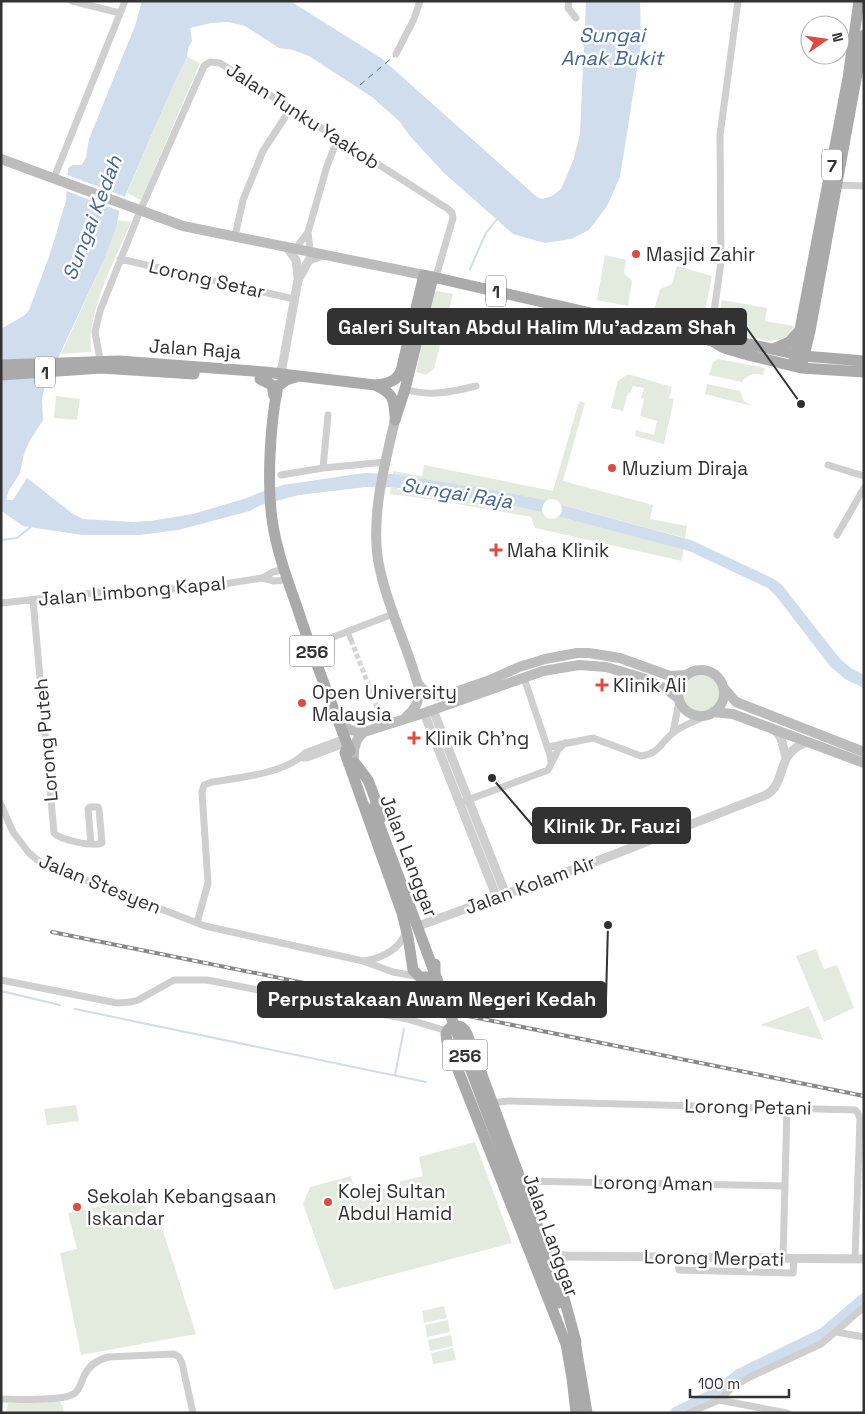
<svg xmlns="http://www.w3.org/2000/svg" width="865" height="1414" viewBox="0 0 865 1414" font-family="'Space Grotesk',sans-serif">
  <rect width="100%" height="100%" fill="#fff"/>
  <path fill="#e3ebdf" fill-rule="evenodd" d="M187,57L200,63L141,200L127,193L173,86Z
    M118,220L131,222C115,261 87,309 91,352L61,354L103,262Z
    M605,255L626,260L624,273L632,281L628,306L597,300Z
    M677,266L712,276L702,325L653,314L660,289L672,284Z
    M437,291L453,294L434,369L426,375L416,372L434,292Z
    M722,300L767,308L765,321L794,326C788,337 782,340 769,341L721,332L718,324Z
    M718,359L765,368L763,375C754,372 747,375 742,382L709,375L713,362Z
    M628,374L672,387L669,398L674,399L664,444L635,436L636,430L654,435L657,421L640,416L644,399L641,398L644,388L633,386L630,393H628L623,411L611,408L618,381Z
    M707,384L740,391L744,401L752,406L705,394Z
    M56,396L80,399L77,420L54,418Z
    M579,401L585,403L563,481L653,505L650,519L687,526L685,538L563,505L560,517L683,549L682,561L535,528L531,517L435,500L390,494L393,471L422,476L424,465L553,491ZM399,475L486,489L544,501L541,512L484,500L397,489Z
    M681 693a20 20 0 1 1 40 0a20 20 0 1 1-40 0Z
    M816,949L824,969L837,965L854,1008L824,1022L796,956Z
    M809,1006L823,1040L760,1025Z
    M76,1105L79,1121L47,1125L44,1109Z
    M475,1142L512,1243L334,1290L303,1204L310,1187L351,1176L355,1192L378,1187L379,1190L400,1185V1181L423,1176L419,1157Z
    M142,1198L154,1230L162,1228L196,1334L81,1355L60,1253L77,1249L68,1213Z
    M444,1306L447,1318L424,1323L422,1311Z
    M448,1320L450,1332L427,1337L425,1325Z
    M451,1335L453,1346L430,1351L428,1340Z
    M453,1348L456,1360L433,1364L431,1353Z
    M61,1402L64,1413H6L8,1403Z"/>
  <path fill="#cfddec" d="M142,1H290L381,58L537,197L542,199L552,196L561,189L573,161L580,134L586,1H640L641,44L620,177L607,206L589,230L571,239L545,243L513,234L444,173L410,136L399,121L372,97L309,56L293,50L279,48L245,26L237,24L228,22L211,23L190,28L192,41L188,48L187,57L173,86L120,208L116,228L103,262L45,386L42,399L43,420L29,442L24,454L20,473L9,490L6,500H13L27,478L73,514L83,519L133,522L150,521L193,514L247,498L258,493L283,485L364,473L393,474L487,489L544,500L691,540L774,579L782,585L840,659L851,668L864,675V688L845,679L830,666L776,596L768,588L689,551L541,512L484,500L391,487H366L299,495L261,505L250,511L178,530L140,535H82L23,526L3,512H1V329L25,315L29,310L49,257L66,201L68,168L73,165H82L86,157L89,139L135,26Z"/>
  <path fill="#fff" d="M65,174L128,198L122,212L64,190Z
    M542 509a10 10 0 1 1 20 0a10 10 0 1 1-20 0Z"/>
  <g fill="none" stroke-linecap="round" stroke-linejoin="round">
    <path stroke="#cfddec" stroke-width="2" d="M470,269L486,233L497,219
      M1,540L17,538L32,526
      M1,991L60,1005
      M75,1009L426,1082
      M395,1075L404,1029"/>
    <path stroke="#cfddec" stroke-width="12" d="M676,1413L713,1395L739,1375L823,1334L864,1299"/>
    <path stroke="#436792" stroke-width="1" stroke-dasharray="6 5" stroke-linecap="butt" d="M360,85L394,56"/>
    <path stroke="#d6d6d6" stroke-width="5" stroke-dasharray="5 2.5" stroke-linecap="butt" d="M351,640L380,715"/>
    <path stroke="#cfcfcf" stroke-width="5" d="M348,632L351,640
      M380,715L383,726"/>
    <path stroke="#cfcfcf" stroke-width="7" d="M72,1L120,13
      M569,1L568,8L576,18
      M396,54L414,19L420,1
      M54,178L125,1
      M837,185L864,186
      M308,232L310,251
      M235,236L243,200L263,151L291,108
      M296,248L308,232L327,166L338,138
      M120,259L294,299
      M710,340L721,262L720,135L738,1
      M101,365L95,332L100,311L140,211L204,66L210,62L220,63L448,209L452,213L453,218L437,273L433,277
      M405,389C429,397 452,392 476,386
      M828,465L864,476
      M323,468L328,415
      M281,475L323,468L386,462
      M837,535L864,488
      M262,578L274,581L287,580
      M33,600L54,833C60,840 94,847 102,843L99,809L98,807H90L88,809L91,844
      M1,603L113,591L198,588L262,578L273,572L285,569
      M310,646L393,614
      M524,678L550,755L551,762
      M673,732L679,702
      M548,747L593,738L641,756C659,754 660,743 673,733C682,725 695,722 705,716
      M301,758H307L347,743
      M465,801L548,770L558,750L565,743
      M1,805L13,832L29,853L40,862L65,872L205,926L363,961L393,972L420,977
      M197,923L208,883L202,792L204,785L212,782C238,778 287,773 305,753L345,738
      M364,961C382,958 399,950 406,932
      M1,980L117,1003L131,1002L138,1000L174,980H207L407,1019L447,1031
      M491,1103L508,1101L855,1110L858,1113L860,1119L855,1259
      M520,1181L785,1186
      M678,1258L679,1270L793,1273L794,1259
      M783,1259L787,1108
      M836,1332L864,1337
      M1,1399C17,1399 64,1402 75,1393C81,1388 81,1382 84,1376C89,1365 97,1360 108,1357L174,1354L179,1357L182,1363L193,1413
      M719,1400L787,1413
      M689,1413L719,1400L734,1386L750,1377L821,1344L864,1307"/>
    <path stroke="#cfcfcf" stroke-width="9" d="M286,246L296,260L298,277
      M278,373L282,368L298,280L309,260L323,255
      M433,710L506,895
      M424,713L497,898
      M775,730L781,738L786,757
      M421,925L605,858L766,795C788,783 774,751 809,742
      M545,1250L564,1256L864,1259"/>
    <path stroke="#bcbcbc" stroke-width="10" d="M1,159L183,226L424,275
      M395,420C385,463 371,515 378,560C386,604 407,645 419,688C420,700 416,709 406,717
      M678 693a23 23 0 1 1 46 0a23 23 0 1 1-46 0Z
      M418,684C425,693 433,697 444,696L490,680L519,667L545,659L577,653H589L620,658L670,676L686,675
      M723,687L736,702L864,752
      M713,712L733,714L864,763
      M338,721L350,730L364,732L424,713L543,671L579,665L606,667L643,678L666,689L678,698
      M354,760C353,749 355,739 364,732"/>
    <path stroke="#aaa" stroke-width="11" d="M712,341L726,339L804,356L864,361
      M773,349L789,342L801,329
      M1,365L119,361L265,372L375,385C385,384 397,382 401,371L424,275L696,337L712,341L724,348L748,355L801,368L864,372
      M793,366L848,78L859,1
      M801,368L810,331L864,35
      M1,375L101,368L194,374
      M296,377L286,380L278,386C270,423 267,482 272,519C276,549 287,579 297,607C313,656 331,703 350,751
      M260,379L272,385L274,396
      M375,385C392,393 394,397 395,416
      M395,420L405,389L433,277
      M348,745L345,753L402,913L408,937L413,970L420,977H430L435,972V964
      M355,763L368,780L382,817
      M574,1335L587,1413
      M565,1338L572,1378L576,1413
      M566,1344L447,1042L446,1034C450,1023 462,1023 467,1034L564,1298L576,1342"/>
    <defs>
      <path id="rail" d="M52,932L864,1096"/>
    </defs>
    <use href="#rail" stroke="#878787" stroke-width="4"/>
    <use href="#rail" stroke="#fff" stroke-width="2" stroke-dasharray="5.5" stroke-linecap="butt"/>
    <path stroke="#aaa" stroke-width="11" d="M373,808L558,1303"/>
  </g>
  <g fill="#de4b40" stroke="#fff" stroke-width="2">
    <circle cx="636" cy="254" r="5"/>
    <circle cx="612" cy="468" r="5"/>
    <path d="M493.5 542.5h5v5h5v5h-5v5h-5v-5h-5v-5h5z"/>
    <path d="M599.5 677.5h5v5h5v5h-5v5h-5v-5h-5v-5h5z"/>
    <circle cx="302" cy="703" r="5"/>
    <path d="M411.5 730.5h5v5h5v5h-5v5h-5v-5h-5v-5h5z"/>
    <circle cx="328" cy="1202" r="5"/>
    <circle cx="77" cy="1207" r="5"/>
  </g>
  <g text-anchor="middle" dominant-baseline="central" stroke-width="5" stroke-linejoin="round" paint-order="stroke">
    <g fill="#fff" stroke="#707070" stroke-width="1">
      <rect x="822" y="149.5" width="20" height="31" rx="4"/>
      <rect x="486" y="275.5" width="20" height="31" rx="4"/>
      <rect x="35" y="356.5" width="20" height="31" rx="4"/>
      <rect x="289.5" y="635.5" width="45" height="31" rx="4"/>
      <rect x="442.5" y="1039.5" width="45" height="31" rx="4"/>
    </g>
    <g font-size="18" font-weight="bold" fill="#323232">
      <text x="832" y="165">7</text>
      <text x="496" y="291">1</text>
      <text x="45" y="372">1</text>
      <text x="312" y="651">256</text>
      <text x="465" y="1055">256</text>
    </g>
    <g font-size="19" fill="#323232" stroke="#fff">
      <text transform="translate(303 116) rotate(33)">Jalan Tunku Yaakob</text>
      <text transform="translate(207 279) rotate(13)">Lorong Setar</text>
      <text transform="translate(195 349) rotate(4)">Jalan Raja</text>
      <text transform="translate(132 591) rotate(-5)">Jalan Limbong Kapal</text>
      <text transform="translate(46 740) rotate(-95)">Lorong Puteh</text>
      <text transform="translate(409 856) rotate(69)">Jalan Langgar</text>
      <text transform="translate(100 884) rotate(22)">Jalan Stesyen</text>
      <text transform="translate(530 885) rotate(-20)">Jalan Kolam Air</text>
      <text transform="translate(748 1107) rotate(1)">Lorong Petani</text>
      <text transform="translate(653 1183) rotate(1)">Lorong Aman</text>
      <text transform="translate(551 1235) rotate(70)">Jalan Langgar</text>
      <text transform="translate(714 1258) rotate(1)">Lorong Merpati</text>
    </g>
    <g font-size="19" fill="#323232" stroke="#fff" text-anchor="start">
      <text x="646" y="254">Masjid Zahir</text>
      <text x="622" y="468">Muzium Diraja</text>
      <text x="507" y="550">Maha Klinik</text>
      <text x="613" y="685">Klinik Ali</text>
      <text x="312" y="692">Open University<tspan x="312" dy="22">Malaysia</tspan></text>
      <text x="425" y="738">Klinik Ch'ng</text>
      <text x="338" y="1191">Kolej Sultan<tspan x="338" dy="22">Abdul Hamid</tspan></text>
      <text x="87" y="1196">Sekolah Kebangsaan<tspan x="87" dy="22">Iskandar</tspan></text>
    </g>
    <g font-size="20" font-style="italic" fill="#436792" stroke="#fff">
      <text x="612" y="35">Sungai<tspan x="612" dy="23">Anak Bukit</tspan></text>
      <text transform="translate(92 218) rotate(-69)">Sungai Kedah</text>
      <text transform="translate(457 493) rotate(9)">Sungai Raja</text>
    </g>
  </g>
  <path fill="none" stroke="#323232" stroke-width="2" d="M801 404L746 327M492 778L533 826M608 925L606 999"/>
  <g fill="#323232" stroke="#fff" stroke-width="2">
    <circle cx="801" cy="404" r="5"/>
    <circle cx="492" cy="778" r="5"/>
    <circle cx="608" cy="925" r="5"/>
  </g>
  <g fill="#323232" stroke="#323232" stroke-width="2">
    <rect x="328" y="309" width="418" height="35" rx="5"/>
    <rect x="533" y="808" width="157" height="35" rx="5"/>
    <rect x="258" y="982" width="348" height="35" rx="5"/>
  </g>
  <g font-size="20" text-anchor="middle" font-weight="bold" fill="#fff">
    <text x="537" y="334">Galeri Sultan Abdul Halim Mu'adzam Shah</text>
    <text x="612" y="833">Klinik Dr. Fauzi</text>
    <text x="432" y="1006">Perpustakaan Awam Negeri Kedah</text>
  </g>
  <rect width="865" height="1414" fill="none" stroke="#323232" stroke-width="5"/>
  <g transform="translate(825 40) rotate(77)"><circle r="24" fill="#ffffff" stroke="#adadad"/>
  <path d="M0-4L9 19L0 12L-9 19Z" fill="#de4b40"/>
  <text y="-8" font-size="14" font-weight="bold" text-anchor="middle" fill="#323232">N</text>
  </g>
  <path d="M690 1389v8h99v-8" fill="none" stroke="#323232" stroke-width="2.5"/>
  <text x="698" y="1389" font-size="15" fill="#323232" stroke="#ffffff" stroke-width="4" paint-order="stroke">100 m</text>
</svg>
